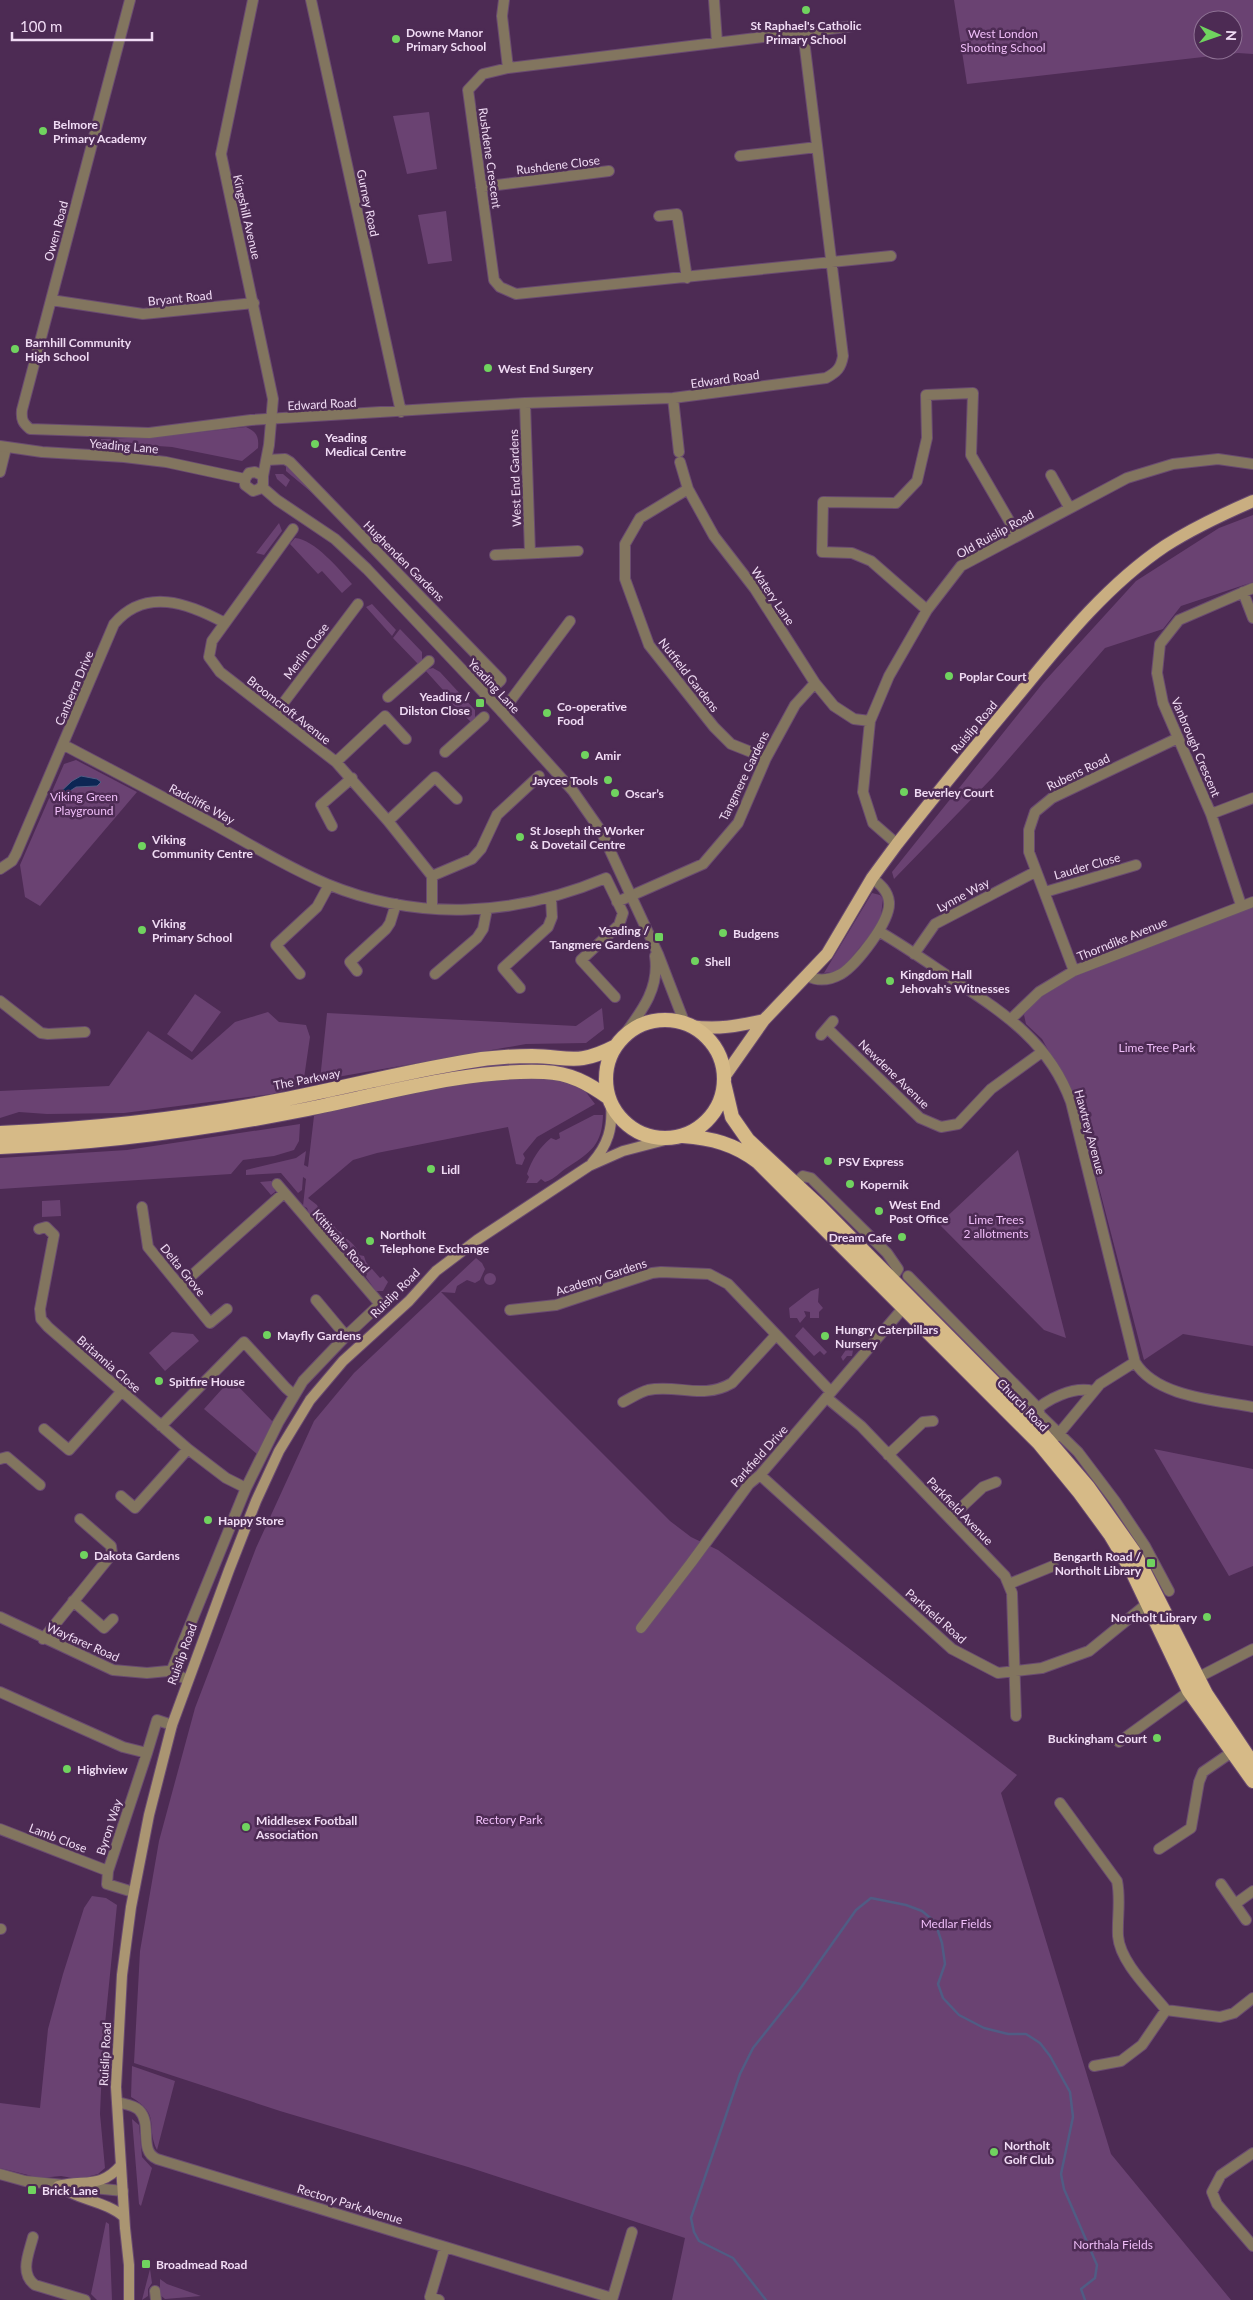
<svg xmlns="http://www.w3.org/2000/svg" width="1253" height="2300" viewBox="0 0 1253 2300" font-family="Lato,sans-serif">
  <rect width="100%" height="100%" fill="#4d2b54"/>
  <path fill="#6a4272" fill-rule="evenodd" d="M954,0H1253V54L1238,53L967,84ZM1203,20H1233V50H1203Z
    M429,112L437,169L407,174L393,116Z
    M446,211L452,261L428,264L418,215Z
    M246,427C257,432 259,437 258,448L242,461L172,447L101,442V439L157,437Z
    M286,463L320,493L317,497L286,471Z
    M275,474H283L290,480L286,487L277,479Z
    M1253,515V582L1181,606L1163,629L1105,648L993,777L894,879L892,872L1043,683L1136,581L1219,528Z
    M279,523L282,531L264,555L256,553Z
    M295,538C314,539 340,570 352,584L342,593L322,571L318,574L290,544Z
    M372,604L396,630L392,636L366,607Z
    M400,629L422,652V660L418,664L393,638Z
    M433,668L440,672L475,710V718L471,722L450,702L452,700L425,670Z
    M76,760L137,792L40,906L25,897L20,865L64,764Z
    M872,893L880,895L883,899L880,923L840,971L824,973Z
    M1253,905V1346L1183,1334L1144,1360L1076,1099L1042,1039L1026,1024L1024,1015L1029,1005L1076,976Z
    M195,994L221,1012L192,1052L167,1034Z
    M602,1008L604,1029L586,1043L526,1044L320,1080L327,1013L576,1026Z
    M268,1012L279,1022L306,1025L310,1037L303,1085L272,1094L124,1113L47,1114L19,1112L0,1118V1091L109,1086L148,1031L192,1060L235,1022Z
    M550,1076L582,1087L595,1104L537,1137L523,1154L525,1158L522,1165L516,1164L508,1127L377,1153L353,1160L308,1198L317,1205L321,1214L326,1216L327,1220L330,1221L338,1231L341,1232L343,1237C349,1239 359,1249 359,1255L364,1256L366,1262L380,1278L383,1276L388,1282L383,1291H376L366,1277L367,1274L356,1268L355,1260L345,1257V1253L339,1250V1244L334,1242V1233L317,1225L316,1217L310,1216L307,1208L303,1206L306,1179L303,1177L302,1190L298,1193L281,1173L246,1175V1170L296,1158L306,1151L304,1165L308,1167L314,1116L337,1108L462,1081Z
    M594,1115H603C602,1145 591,1152 568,1167C559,1172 557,1178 545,1182L541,1179L537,1183H526L529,1177L527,1174C532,1159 539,1148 551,1138L556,1140L560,1138L559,1133Z
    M300,1124L299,1141L294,1150L274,1156L243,1160L231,1174L0,1189V1158L127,1150Z
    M1018,1150L1066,1338L1044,1330L939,1224Z
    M271,1181L274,1184L275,1192L271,1195L260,1182Z
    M60,1200L61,1216L42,1217V1201Z
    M476,1258L482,1263L485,1269L480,1280L475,1283L467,1280L457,1286L455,1293L441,1292L670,1521L691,1537L718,1550L1017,1775L1001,1793L1111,2154L1231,2300H672L685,2238L468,2167L280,2111L134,2063L140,1951L159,1841L195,1708L256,1548L314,1421L354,1373Z
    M484 1279a6 6 0 1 1 12 0a6 6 0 1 1-12 0Z
    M819,1288L818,1302L823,1308L819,1312V1318H810V1312L804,1311L806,1316L800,1323L797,1318H790L789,1308L811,1291Z
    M803,1327L827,1352L824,1355L820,1351L814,1356L795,1336Z
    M172,1332L193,1334L199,1341L165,1371L149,1353Z
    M850,1344L853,1350L852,1356H847L843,1361L841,1357Z
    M231,1379L275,1424L257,1454L204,1409Z
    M1154,1449L1253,1469V1566L1229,1576Z
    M92,1896L106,1898L117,1905L103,2044L100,2114L105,2168L98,2174L78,2179L61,2176L40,2178L0,2168V2103L40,2108L48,2029L63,1974L84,1908Z
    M132,2066L175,2081L157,2150C145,2126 162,2115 131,2097Z
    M132,2119L139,2125L142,2157L152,2168L141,2206L139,2204Z
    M106,2222L109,2224L112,2300H97L91,2294Z
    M150,2269L152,2283L148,2289V2296L142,2300Z
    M160,2279L167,2284L201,2296L165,2299L160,2295Z"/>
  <path fill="#0c2654" stroke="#505c84" d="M81,776L97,779L101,782L97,786L76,787L55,801L54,798L72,781Z"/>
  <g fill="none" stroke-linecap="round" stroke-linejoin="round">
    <path stroke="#505c84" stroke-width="2.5" d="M766,2300L733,2258L699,2241L694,2232L691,2218L740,2074L753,2048L800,1989L856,1910L871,1898L906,1905L922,1911L935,1922L942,1943L945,1964L938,1984L943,1998L959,2015L984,2028L1008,2034H1026L1040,2043L1050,2056L1070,2092L1073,2117L1061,2174L1064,2189L1097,2265L1095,2278L1081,2289L1085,2300"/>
    <defs>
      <path id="minor" d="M130,0L22,410C21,420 23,423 30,429L149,433L251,420L525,403L673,398L826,378C837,372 841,368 843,356L803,32
        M311,0L401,412
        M504,0L502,16L508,68
        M714,0L717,42
        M854,26L508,68L483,74L468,90L494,280L500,287L516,294L891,256
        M740,156L817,147
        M481,187L609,171
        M659,216L677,214L687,278
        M51,300L143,314L254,303
        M673,398L679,452
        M525,403L530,553
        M267,460L285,459L290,462L501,680L485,695
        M680,462L688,489L714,536L755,589L815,683L834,706L854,719L870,721
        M0,472L6,448
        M1051,475L1069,507
        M688,489L640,518L625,544V579L649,645L714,727L731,744L766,758
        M293,529L212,641L209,657L220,672L336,762L388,821L432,876V908
        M495,555L578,551
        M1243,592L1253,618
        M927,610L871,561L852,553L822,552L823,502L896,503L917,481L927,438L926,395L973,393L971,455L1018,536
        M388,697L429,661
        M502,712L570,621
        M275,714L358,604
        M64,745C117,773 171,801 224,830C258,849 291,869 327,884C419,922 516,916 606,878L623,913L619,925L581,960L615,997
        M445,752L484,717
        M336,762L385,716L406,739
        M1211,814L1253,798
        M388,821L435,777L457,799
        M332,826L321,805L352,778
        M897,844L873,823L863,792L870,721L889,676L927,610L961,566L1127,478L1173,464L1218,459L1253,464
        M0,869L12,861L16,854L114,624C145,587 188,603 225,623
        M432,876L472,859L481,849L497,815L539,776
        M1045,892L1136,865
        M617,902L703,864L738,823L766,758L795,705L815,683
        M1241,905L1211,814L1163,703L1157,673L1160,644L1179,620L1253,588
        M880,932C904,946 927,962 951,978C1002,1012 1049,1041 1071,1102L1135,1362C1156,1397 1216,1400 1253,1407
        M914,954L935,924L1035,872
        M357,971L350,962L386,929L390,923L396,904
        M1074,971L1029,852V830L1035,812L1052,798L1178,738
        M300,974L276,945L317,907L329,885
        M435,974L477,938L483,929L487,909
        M808,976C819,982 830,980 841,974C856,965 891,921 889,902C888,891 880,884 872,878
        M520,988L503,968L548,927L552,917L551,898
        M0,1001L41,1033L48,1034L85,1032
        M1011,1019L1039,992L1074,971L1253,902
        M827,1028L920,1118L941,1127L958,1124L991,1089L1042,1052
        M821,1035L833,1021
        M796,1183L803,1176L811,1178L887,1253L898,1269L892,1279
        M142,1207L148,1247L210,1323L227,1309
        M39,1229L46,1227L54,1235L40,1309L41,1319L48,1327L188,1449L226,1478L246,1488
        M908,1276L1038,1408L1040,1415L1078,1452L1115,1501L1145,1546L1169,1591
        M180,1286L284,1193
        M316,1300L346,1336
        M510,1310L556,1305L652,1273L661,1272L709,1274L728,1284L831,1392
        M827,1398L861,1426L1005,1576L1012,1593L1016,1716
        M623,1402C631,1398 640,1392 648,1390C677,1384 703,1400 732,1383L776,1335
        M1033,1413C1046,1399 1074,1386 1093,1391
        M161,1426L244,1342L286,1388L294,1395
        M44,1429L69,1450L122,1391
        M1057,1436L1100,1384L1135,1362
        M888,1455L923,1422L933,1421
        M0,1459L7,1457L40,1485
        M760,1475L952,1649L998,1673L1042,1668L1089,1651L1148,1603
        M121,1496L135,1508L188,1449
        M950,1518L983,1487L996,1482
        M1009,1584L1053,1566
        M73,1601L104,1628L113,1619
        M0,1617L113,1670L147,1673L168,1671L188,1680
        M641,1628L691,1563L749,1484L760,1475L904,1307
        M43,1639L112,1554L111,1546L80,1519
        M171,1672L246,1488L278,1423L303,1381L346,1336L380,1304L277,1184
        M1197,1678L1253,1649
        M0,1692L123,1747L147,1753L157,1720L172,1725
        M1119,1742L1184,1695
        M1060,1803L1117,1881C1121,1900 1117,1917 1118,1936C1120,1962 1150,1990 1166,2010L1220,2017L1234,2013L1253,1998
        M0,1829L108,1871
        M1159,1849L1191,1828L1199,1782L1203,1772L1232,1752
        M1221,1884L1246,1920
        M133,1892L107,1884L108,1871L147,1753
        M1235,1904L1253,1891
        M0,1929H1
        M1094,2066L1121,2061L1142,2045L1166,2010
        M117,2102C124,2104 134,2105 139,2110C153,2124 138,2151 157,2159L612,2298
        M1253,2153L1221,2175L1212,2192L1217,2204L1253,2246
        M0,2174L25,2181L123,2191
        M33,2237C29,2253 19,2273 35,2285L85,2300
        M155,2291L156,2300
        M439,2300L430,2297L445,2247
        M612,2300L632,2232"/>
      <path id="tertiary" d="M253,0L221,154L273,399L269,445L263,476V485L259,489L253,491L245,485V479L249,473L255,472L263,476
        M0,446L42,452L124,457L166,462L245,479
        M262,487L277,500L335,539L367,569L502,712L573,791L601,831L658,954L685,1024
        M622,1038C641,1012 660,989 655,956"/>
      <path id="secondary" d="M592,1163C608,1145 613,1128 611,1104
        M121,2165C101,2189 84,2179 58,2186C78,2200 106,2201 124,2217
        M129,2300V2265L125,2228L116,2087L122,1975L131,1907L149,1815L172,1725L229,1570L256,1501L279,1451L310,1400L343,1361L409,1301L436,1271L477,1240L589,1166L623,1151L669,1139"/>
      <path id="primary" d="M690,1026C718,1030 737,1026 764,1020
        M724,1077L764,1020L827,954L872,878L897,844C937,793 978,743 1019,694C1063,640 1107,585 1165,546C1193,528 1223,514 1253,501"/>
      <path id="trunk" d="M606 1079a59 59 0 1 1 118 0a59 59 0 1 1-118 0Z
        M724,1083L732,1117L748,1140L819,1206L1029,1418L1088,1487L1134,1552L1206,1694L1253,1764
        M0,1133C91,1129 182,1119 271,1102C335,1090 399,1073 464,1062C486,1058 509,1056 532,1056C571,1057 577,1066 616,1046
        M683,1136C711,1138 735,1144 758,1162L1039,1443L1080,1493L1110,1534L1132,1571L1189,1691L1253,1781
        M0,1147C104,1143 207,1129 308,1109C383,1094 468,1069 544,1072C570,1073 588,1083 609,1098"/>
    </defs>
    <use href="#minor" stroke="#6a4b71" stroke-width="12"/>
    <use href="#tertiary" stroke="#6a4b71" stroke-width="12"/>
    <use href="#secondary" stroke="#6a4b71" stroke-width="12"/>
    <use href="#primary" stroke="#6a4b71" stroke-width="14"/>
    <use href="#trunk" stroke="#6a4b71" stroke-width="16"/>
    <use href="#minor" stroke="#82755f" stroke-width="10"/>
    <use href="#tertiary" stroke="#82755f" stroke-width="10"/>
    <use href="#secondary" stroke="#aa9572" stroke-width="10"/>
    <use href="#primary" stroke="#c9ae81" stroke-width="12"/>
    <use href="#trunk" stroke="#d6ba87" stroke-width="14"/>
  </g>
  <g fill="#70d35f" stroke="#4d2b54" stroke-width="2">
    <circle cx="806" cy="10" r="5"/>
    <circle cx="396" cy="39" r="5"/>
    <circle cx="43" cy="131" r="5"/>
    <circle cx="15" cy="349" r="5"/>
    <circle cx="488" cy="368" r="5"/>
    <circle cx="315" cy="444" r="5"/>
    <circle cx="949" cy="676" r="5"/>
    <rect x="475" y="698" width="10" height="10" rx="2.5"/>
    <circle cx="547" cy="713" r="5"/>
    <circle cx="585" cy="755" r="5"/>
    <circle cx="608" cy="780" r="5"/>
    <circle cx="904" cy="792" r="5"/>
    <circle cx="615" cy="793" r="5"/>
    <circle cx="520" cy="837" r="5"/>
    <circle cx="142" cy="846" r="5"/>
    <circle cx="142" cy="930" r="5"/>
    <circle cx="723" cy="933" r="5"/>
    <rect x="654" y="932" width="10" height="10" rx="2.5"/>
    <circle cx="695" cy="961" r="5"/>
    <circle cx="890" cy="981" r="5"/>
    <circle cx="828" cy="1161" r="5"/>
    <circle cx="431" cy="1169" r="5"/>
    <circle cx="850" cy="1184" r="5"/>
    <circle cx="879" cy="1211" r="5"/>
    <circle cx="902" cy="1237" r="5"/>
    <circle cx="370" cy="1241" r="5"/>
    <circle cx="267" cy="1335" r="5"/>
    <circle cx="825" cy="1336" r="5"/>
    <circle cx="159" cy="1381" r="5"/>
    <circle cx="208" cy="1520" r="5"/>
    <circle cx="84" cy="1555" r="5"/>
    <rect x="1146" y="1558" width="10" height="10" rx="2.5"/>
    <circle cx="1207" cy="1617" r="5"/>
    <circle cx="1157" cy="1738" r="5"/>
    <circle cx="67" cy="1769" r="5"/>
    <circle cx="246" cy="1827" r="5"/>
    <circle cx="994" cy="2152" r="5"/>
    <rect x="27" y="2185" width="10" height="10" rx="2.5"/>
    <rect x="141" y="2259" width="10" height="10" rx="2.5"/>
  </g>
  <g text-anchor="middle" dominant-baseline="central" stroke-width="5" stroke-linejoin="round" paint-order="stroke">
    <g font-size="12" font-weight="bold" fill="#f0dbf4" stroke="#4d2b54" text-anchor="start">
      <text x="806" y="25" text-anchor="middle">St Raphael's Catholic<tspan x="806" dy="14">Primary School</tspan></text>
      <text x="406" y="32">Downe Manor<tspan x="406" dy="14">Primary School</tspan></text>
      <text x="53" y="124">Belmore<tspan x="53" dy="14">Primary Academy</tspan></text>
      <text x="25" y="342">Barnhill Community<tspan x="25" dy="14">High School</tspan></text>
      <text x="498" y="368">West End Surgery</text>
      <text x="325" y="437">Yeading<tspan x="325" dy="14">Medical Centre</tspan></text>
      <text x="959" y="676">Poplar Court</text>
      <text x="470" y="696" text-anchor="end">Yeading /<tspan x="470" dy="14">Dilston Close</tspan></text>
      <text x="557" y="706">Co-operative<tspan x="557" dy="14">Food</tspan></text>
      <text x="595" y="755">Amir</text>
      <text x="598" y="780" text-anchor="end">Jaycee Tools</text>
      <text x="914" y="792">Beverley Court</text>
      <text x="625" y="793">Oscar’s</text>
      <text x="530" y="830">St Joseph the Worker<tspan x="530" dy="14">&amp; Dovetail Centre</tspan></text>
      <text x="152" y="839">Viking<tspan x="152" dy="14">Community Centre</tspan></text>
      <text x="152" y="923">Viking<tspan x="152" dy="14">Primary School</tspan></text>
      <text x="649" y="930" text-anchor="end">Yeading /<tspan x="649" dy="14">Tangmere Gardens</tspan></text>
      <text x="733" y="933">Budgens</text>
      <text x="705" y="961">Shell</text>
      <text x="900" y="974">Kingdom Hall<tspan x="900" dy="14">Jehovah's Witnesses</tspan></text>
      <text x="838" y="1161">PSV Express</text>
      <text x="441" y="1169">Lidl</text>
      <text x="860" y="1184">Kopernik</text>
      <text x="889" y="1204">West End<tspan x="889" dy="14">Post Office</tspan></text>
      <text x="380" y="1234">Northolt<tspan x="380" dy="14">Telephone Exchange</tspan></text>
      <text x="892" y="1237" text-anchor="end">Dream Cafe</text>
      <text x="835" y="1329">Hungry Caterpillars<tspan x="835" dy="14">Nursery</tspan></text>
      <text x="277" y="1335">Mayfly Gardens</text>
      <text x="169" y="1381">Spitfire House</text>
      <text x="218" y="1520">Happy Store</text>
      <text x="94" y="1555">Dakota Gardens</text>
      <text x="1141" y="1556" text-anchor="end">Bengarth Road /<tspan x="1141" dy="14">Northolt Library</tspan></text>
      <text x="1197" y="1617" text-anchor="end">Northolt Library</text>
      <text x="1147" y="1738" text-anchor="end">Buckingham Court</text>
      <text x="77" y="1769">Highview</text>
      <text x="256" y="1820">Middlesex Football<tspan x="256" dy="14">Association</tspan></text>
      <text x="1004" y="2145">Northolt<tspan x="1004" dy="14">Golf Club</tspan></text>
      <text x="42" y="2190">Brick Lane</text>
      <text x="156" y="2264">Broadmead Road</text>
    </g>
    <g font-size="12" fill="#f0bef9" stroke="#4d2b54">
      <text x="1003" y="33">West London<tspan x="1003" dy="14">Shooting School</tspan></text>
      <text x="84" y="796">Viking Green<tspan x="84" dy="14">Playground</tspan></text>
      <text x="1157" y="1047">Lime Tree Park</text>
      <text x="996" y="1219">Lime Trees<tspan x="996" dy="14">2 allotments</tspan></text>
      <text x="509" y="1819">Rectory Park</text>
      <text x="956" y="1923">Medlar Fields</text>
      <text x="1113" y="2244">Northala Fields</text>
    </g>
    <g font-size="12" fill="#f0dbf4" stroke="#4d2b54">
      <text transform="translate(490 158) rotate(82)">Rushdene Crescent</text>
      <text transform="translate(558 165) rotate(-7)">Rushdene Close</text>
      <text transform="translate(368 203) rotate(78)">Gurney Road</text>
      <text transform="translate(247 217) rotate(77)">Kingshill Avenue</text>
      <text transform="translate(56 231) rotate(-75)">Owen Road</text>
      <text transform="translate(180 298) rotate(-6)">Bryant Road</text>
      <text transform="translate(725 379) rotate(-8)">Edward Road</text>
      <text transform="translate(322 404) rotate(-3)">Edward Road</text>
      <text transform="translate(124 446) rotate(5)">Yeading Lane</text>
      <text transform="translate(515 478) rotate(-92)">West End Gardens</text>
      <text transform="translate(995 534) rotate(-29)">Old Ruislip Road</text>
      <text transform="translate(404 561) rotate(45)">Hughenden Gardens</text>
      <text transform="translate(773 596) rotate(56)">Watery Lane</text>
      <text transform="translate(306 651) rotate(-53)">Merlin Close</text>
      <text transform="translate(689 675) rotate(52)">Nutfield Gardens</text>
      <text transform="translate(494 686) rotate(47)">Yeading Lane</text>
      <text transform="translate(74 688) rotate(-67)">Canberra Drive</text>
      <text transform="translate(289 710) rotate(38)">Broomcroft Avenue</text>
      <text transform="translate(974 727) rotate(-50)">Ruislip Road</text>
      <text transform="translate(1196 747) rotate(67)">Vanbrough Crescent</text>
      <text transform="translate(1078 772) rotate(-26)">Rubens Road</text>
      <text transform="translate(744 776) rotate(-64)">Tangmere Gardens</text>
      <text transform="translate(202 804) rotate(28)">Radcliffe Way</text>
      <text transform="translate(1087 866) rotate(-16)">Lauder Close</text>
      <text transform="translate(963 895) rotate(-28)">Lynne Way</text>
      <text transform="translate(1122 939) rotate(-22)">Thorndike Avenue</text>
      <text transform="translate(894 1074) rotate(44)">Newdene Avenue</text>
      <text transform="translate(307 1079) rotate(-11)">The Parkway</text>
      <text transform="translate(1090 1132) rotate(75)">Hawtrey Avenue</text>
      <text transform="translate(341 1241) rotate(49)">Kittiwake Road</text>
      <text transform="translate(183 1270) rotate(51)">Delta Grove</text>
      <text transform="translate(601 1277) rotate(-18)">Academy Gardens</text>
      <text transform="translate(395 1293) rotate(-45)">Ruislip Road</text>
      <text transform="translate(109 1364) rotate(41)">Britannia Close</text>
      <text transform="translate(1023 1405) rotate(46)">Church Road</text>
      <text transform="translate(759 1456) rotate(-48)">Parkfield Drive</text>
      <text transform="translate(960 1511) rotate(46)">Parkfield Avenue</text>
      <text transform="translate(936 1616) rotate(41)">Parkfield Road</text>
      <text transform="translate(83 1642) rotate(24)">Wayfarer Road</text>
      <text transform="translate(182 1654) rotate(-70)">Ruislip Road</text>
      <text transform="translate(109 1827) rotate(-72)">Byron Way</text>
      <text transform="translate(58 1838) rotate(21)">Lamb Close</text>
      <text transform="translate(105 2054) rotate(-87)">Ruislip Road</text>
      <text transform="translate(350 2204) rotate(17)">Rectory Park Avenue</text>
    </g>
  </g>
  <g transform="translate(1218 35) rotate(92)"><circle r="24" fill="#4d2b54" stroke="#8e7194"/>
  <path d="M0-4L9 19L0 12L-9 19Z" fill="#70d35f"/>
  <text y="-8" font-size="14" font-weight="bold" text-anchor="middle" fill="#f0dbf4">N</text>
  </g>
  <path d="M12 32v8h140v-8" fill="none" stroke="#f0dbf4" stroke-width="2.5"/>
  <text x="20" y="32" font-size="15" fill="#f0dbf4" stroke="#4d2b54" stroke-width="4" paint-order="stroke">100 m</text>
</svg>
